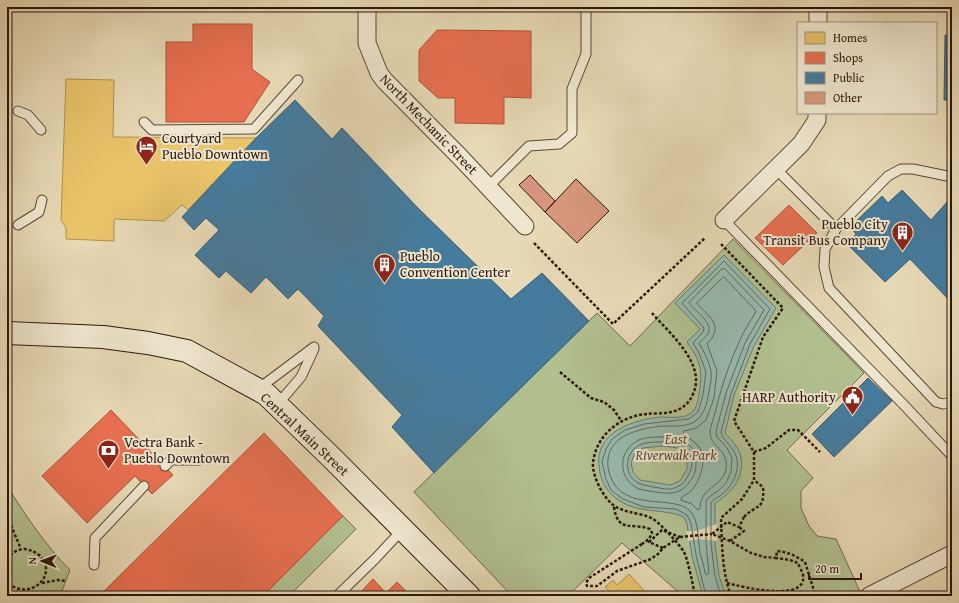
<svg xmlns="http://www.w3.org/2000/svg" width="959" height="603" viewBox="0 0 959 603" font-family="'Gentium Book Plus',serif">
  <rect width="100%" height="100%" fill="#e7d9b5"/>
  <filter id="stains"><feTurbulence type="fractalNoise" baseFrequency=".005" numOctaves="4"/><feColorMatrix values="0 0 0 0 .2 0 0 0 0 .09 0 0 0 0 .02 0 0 0 .5 -.17"/></filter>
  <radialGradient id="worn" r=".72"><stop offset=".6" stop-color="#630" stop-opacity="0"/><stop offset="1" stop-color="#630" stop-opacity=".3"/></radialGradient>
  <path fill="#b2c090" stroke="#6e6b4e" d="M733,239L864,373L787,450L813,478L801,491V508L809,526L817,536L836,539L862,596H683L622,543L568,596H512L414,492L597,313L630,346Z
    M7,486C26,516 45,545 70,570L60,596H7Z
    M343,516L356,529L289,596H263Z"/>
  <path fill="#97baad" stroke="#6c786d" fill-rule="evenodd" d="M724,255L776,308L754,346L734,395L725,433C731,440 739,447 741,457C745,477 732,493 715,503V544L719,576L726,596H703L692,556L687,524L684,517C664,508 639,514 620,501C607,493 600,481 599,466C595,432 633,420 660,417C669,417 682,419 690,414C698,409 699,395 700,386C703,367 698,358 687,342L700,329L675,303ZM663,446L678,448L687,456V469L680,481L670,485L640,480L633,472L631,463L634,455L643,448Z"/>
  <path fill="#e7d9b5" d="M717,524V541L697,539L688,541L686,531H696Z"/>
  <path fill="#e9c46a" stroke="#b0904e" d="M66,79L114,80L113,137L256,138L188,210L182,205L164,221L114,219V241L66,239V228L61,220Z
    M629,574L649,596H614L605,587L613,580L617,585Z"/>
  <path fill="#e76f51" stroke="#af543c" d="M193,24H252V69L270,82L244,122H166V42H193Z
    M437,30L531,31V98L504,97V124L455,123V98H438L419,81V50Z
    M789,205L817,233L783,265L755,238Z
    M111,410L173,475L152,494L135,476L87,523L42,476Z
    M264,433L343,516L263,596H99Z
    M373,579L386,593L397,582L411,596H357Z"/>
  <path fill="#457b9d" stroke="#3d5d72" d="M945,35H952V100H944Z
    M295,100L332,139L342,128L417,207L511,299L542,273L589,321L434,473L392,427L402,415L318,326L324,316L298,289L288,299L266,277L251,293L226,271L219,278L195,255L219,230L206,218L194,230L182,217L256,138Z
    M902,190L931,220L948,201L952,204V303L910,259L885,282L847,244L856,234L850,227L882,196L888,203Z
    M868,378L892,401L834,457L812,434Z"/>
  <g fill="none" stroke-linecap="round" stroke-linejoin="round">
    <path stroke="#61685c" stroke-width="1" d="M722,269H725L764,310L745,343L726,393L716,431L717,437L727,448L732,458L731,472L726,483L718,491L709,497L706,501V544L709,573L707,575L705,573C704,566 702,560 700,553C698,540 699,522 691,512C676,493 622,514 610,475C607,467 607,459 610,451C618,433 644,428 662,426C672,426 684,427 692,423C704,418 707,403 709,392C710,386 712,378 711,371C709,361 704,352 699,343C702,340 706,337 708,334C714,322 694,311 689,303Z
      M724,277L756,311C751,321 744,330 740,340C729,364 721,388 715,413C713,420 710,427 710,434C712,448 729,450 726,469C722,489 701,485 700,508L698,510L692,504L681,500V498C684,495 688,494 691,491C700,481 708,459 699,447C695,441 687,438 683,432L684,431L696,428L706,420L714,398L717,371L707,344C709,341 712,339 713,336C721,322 704,313 697,303Z
      M663,437C678,439 696,442 696,461C696,468 696,472 692,478C681,497 668,494 649,491C645,490 639,490 635,487C617,475 619,449 639,440C645,437 656,437 663,437Z
      M663,442C668,443 676,443 681,445C696,454 694,469 684,482C682,485 675,488 671,489C666,490 642,485 638,483C622,474 625,450 642,444C648,442 656,442 663,442Z
      M706,596L696,555L691,523L687,515L676,509L644,507L623,499L611,490L606,479L602,462L606,449L612,439L625,430L644,424L689,419L698,412L703,395L706,372L699,353L693,343L703,332L704,328L682,303L724,261L770,309L750,344L731,394L721,432C722,439 733,447 736,456C741,470 732,487 721,495C717,498 713,499 711,503V544L715,576L721,596"/>
  </g>
  <path fill="#d8977c" stroke="#2b160c" d="M530,175L555,201L545,212L519,185Z
    M576,179L609,211L577,243L545,212Z"/>
  <g fill="none" stroke-linecap="round" stroke-linejoin="round">
    <defs>
      <path id="lane" d="M18,111L28,115L41,130
        M144,122L152,130L254,129L298,80
        M776,169L836,229
        M952,177L913,169H901L888,176L836,229L825,249L824,267L829,288L936,402L943,404L952,402
        M488,187L529,146L559,144L572,133V89L586,54V7
        M724,220L903,404L952,456
        M18,225L39,212L42,200
        M258,389L314,347
        M277,405L301,377L314,349
        M165,466L171,460H199
        M94,565L95,538L144,486
        M337,596L375,559L403,529"/>
      <path id="street" d="M367,7V43L379,73L384,80L461,158L525,226
        M818,23V7
        M724,220L801,144L817,120V113
        M869,596L952,554"/>
      <path id="secondary" d="M7,333L103,337L148,343L187,351L266,394L334,460L469,596"/>
    </defs>
    <use href="#lane" stroke="#5a4736" stroke-width="11"/>
    <use href="#street" stroke="#5a4736" stroke-width="19"/>
    <use href="#secondary" stroke="#2b160c" stroke-width="24"/>
    <path stroke="#2b160c" stroke-width="2.5" stroke-dasharray="3 2" stroke-linecap="butt" d="M534,243L613,324L705,238
      M721,244L783,308L763,337L734,421L754,452V480L742,499L721,518C722,544 722,572 731,596
      M652,313C669,333 707,364 693,394C689,404 681,410 671,412C663,414 654,413 647,414C620,416 596,435 593,463C592,476 604,500 616,507C620,509 625,511 630,512C637,514 647,515 653,519C661,524 679,544 684,552C688,560 693,585 695,596
      M560,372L591,398L604,402L614,410L622,422
      M754,452L766,448L789,430H798L820,452
      M614,507C618,534 632,522 650,529L652,533L649,539L642,544
      M7,516L21,549
      M744,517C756,504 765,511 763,487L754,480
      M680,537L712,534
      M730,541L744,531L739,527
      M7,559C11,553 18,549 25,549C31,550 35,552 39,555C60,575 29,603 7,582
      M805,562L815,594
      M42,583L58,580L66,581
      M727,583C742,587 808,603 803,575C802,571 799,566 798,563L790,560L776,558
      M13,596L18,591
      M79,596L80,593"/>
    <use href="#lane" stroke="#efe6cf" stroke-width="9"/>
    <use href="#street" stroke="#efe6cf" stroke-width="17"/>
    <use href="#secondary" stroke="#efe6cf" stroke-width="22"/>
    <path stroke="#2b160c" stroke-width="2.5" stroke-dasharray="3 2" stroke-linecap="butt" d="M744,517L739,527L727,522L712,534L730,541L751,553L764,557L776,558L777,551C788,552 796,556 805,562
      M642,544L589,578L586,583L587,586H597L617,571L651,559L658,554L663,548L680,537
      M663,548L649,542L662,530L680,537"/>
  </g>
  <defs>
    <symbol id="hotel-pin" viewBox="-11 -11 22 30"><path d="M0 17L-7.5 6A9.5 9.5 0 1 1 7.5 6Z" fill="#8f2418" stroke="#efe6cf"/><path d="M-6-4.5h1.5V1H6V5H4.5V3h-9V5H-6ZM-4 0a1.8 1.8 0 1 1 3.6 0ZM.5 0V-2.5h3Q6-2.5 6 0Z" fill="#fff"/></symbol>
    <symbol id="building-pin" viewBox="-11 -11 22 30"><path d="M0 17L-7.5 6A9.5 9.5 0 1 1 7.5 6Z" fill="#8f2418" stroke="#efe6cf"/><path d="M-4-6H4V6H1V3H-1V6H-4ZM-2.5-4.3h1.7v1.8h-1.7ZM.8-4.3h1.7v1.8H.8ZM-2.5-1h1.7V.8h-1.7ZM.8-1h1.7V.8H.8Z" fill="#fff"/></symbol>
    <symbol id="civic-pin" viewBox="-11 -11 22 30"><path d="M0 17L-7.5 6A9.5 9.5 0 1 1 7.5 6Z" fill="#8f2418" stroke="#efe6cf"/><path d="M-.6-6.5H3V-4.5H.6V-3L4-1V1h2V6H-6V1h2V-1L-.6-3ZM-1.2 2.5V6h2.4V2.5Z" fill="#fff"/></symbol>
    <symbol id="bank-pin" viewBox="-11 -11 22 30"><path d="M0 17L-7.5 6A9.5 9.5 0 1 1 7.5 6Z" fill="#8f2418" stroke="#efe6cf"/><path d="M-6-4H6V4H-6ZM0-2.3a2.3 2.3 0 1 0 0 4.6a2.3 2.3 0 1 0 0-4.6Z" fill="#fff"/></symbol>
  </defs>
  <g fill-rule="evenodd">
    <use href="#hotel-pin" x="134" y="134" width="25" height="34"/>
    <use href="#building-pin" x="890" y="220" width="25" height="34"/>
    <use href="#building-pin" x="372" y="252" width="25" height="34"/>
    <use href="#civic-pin" x="840" y="384" width="25" height="34"/>
    <use href="#bank-pin" x="96" y="438" width="25" height="34"/>
  </g>
  <g text-anchor="middle" dominant-baseline="central" stroke-width="4" stroke-linejoin="round" paint-order="stroke">
    <g font-size="14" fill="#2b160c" stroke="#efe6cf">
      <text transform="translate(429 124) rotate(46)">North Mechanic Street</text>
      <text transform="translate(305 434) rotate(43)">Central Main Street</text>
    </g>
    <g font-size="14" fill="#2b160c" stroke="#efe6cf" text-anchor="start">
      <text x="162" y="138">Courtyard<tspan x="162" dy="16">Pueblo Downtown</tspan></text>
      <text x="888" y="224" text-anchor="end">Pueblo City<tspan x="888" dy="16">Transit Bus Company</tspan></text>
      <text x="400" y="256">Pueblo<tspan x="400" dy="16">Convention Center</tspan></text>
      <text x="836" y="397" text-anchor="end">HARP Authority</text>
      <text x="124" y="442">Vectra Bank -<tspan x="124" dy="16">Pueblo Downtown</tspan></text>
    </g>
    <g font-size="14" font-style="italic" fill="#544934" stroke="#efe6cf">
      <text x="676" y="439">East<tspan x="676" dy="16">Riverwalk Park</tspan></text>
    </g>
  </g>
  <rect width="959" height="603" fill="none" stroke="#e7d9b5" stroke-width="24"/>
  <rect x="8" y="8" width="943" height="587" fill="none" stroke="#2b160c" stroke-width="2"/>
  <rect x="12" y="12" width="935" height="579" fill="none" stroke="#2b160c"/>
  <rect x="797" y="22" width="140" height="92" fill="#efe6cf" stroke="#a19381"/>
  <rect x="805" y="32" width="20" height="12" fill="#e9c46a" stroke="#a19381"/>
  <text x="833" y="42" font-size="12" fill="#2b160c">Homes</text>
  <rect x="805" y="52" width="20" height="12" fill="#e76f51" stroke="#a19381"/>
  <text x="833" y="62" font-size="12" fill="#2b160c">Shops</text>
  <rect x="805" y="72" width="20" height="12" fill="#457b9d" stroke="#a19381"/>
  <text x="833" y="82" font-size="12" fill="#2b160c">Public</text>
  <rect x="805" y="92" width="20" height="12" fill="#d8977c" stroke="#a19381"/>
  <text x="833" y="102" font-size="12" fill="#2b160c">Other</text>
  <g transform="translate(42 561) rotate(271)" stroke="#efe6cf" stroke-width="3" paint-order="stroke">
  <path d="M0-3L7 15L0 10L-7 15Z" fill="#2b160c"/>
  <text y="-6" font-size="11" font-weight="bold" text-anchor="middle" fill="#2b160c">N</text>
  </g>
  <path d="M809 573v6h52v-6" fill="none" stroke="#2b160c" stroke-width="2"/>
  <text x="815" y="573" font-size="12" fill="#2b160c" stroke="#efe6cf" stroke-width="3" paint-order="stroke">20 m</text>
  <rect width="100%" height="100%" filter="url(#stains)"/>
  <rect width="100%" height="100%" fill="url(#worn)"/>
</svg>
